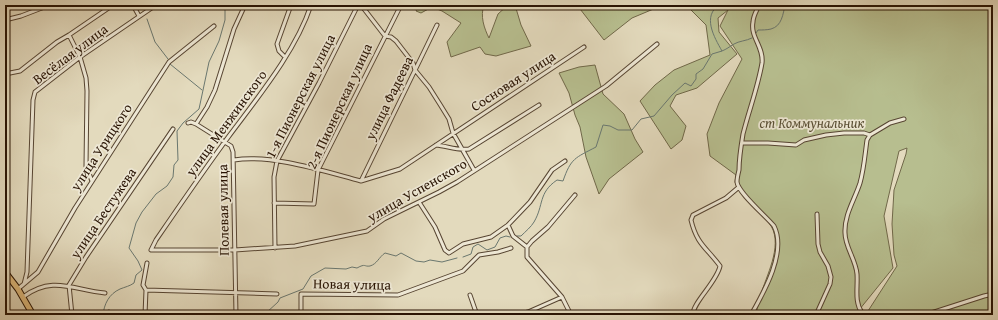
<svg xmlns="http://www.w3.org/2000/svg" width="998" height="320" viewBox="0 0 998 320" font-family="'Gentium Book Plus',serif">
  <rect width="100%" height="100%" fill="#e3dabd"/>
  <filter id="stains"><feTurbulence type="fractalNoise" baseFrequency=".005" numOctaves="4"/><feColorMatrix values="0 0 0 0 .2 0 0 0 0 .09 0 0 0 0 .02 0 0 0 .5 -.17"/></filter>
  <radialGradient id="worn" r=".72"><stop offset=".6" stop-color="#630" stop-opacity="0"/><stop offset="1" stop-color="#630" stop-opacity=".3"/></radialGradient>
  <path fill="#b7be8f" stroke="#706849" d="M419,5H484C480,16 484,28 489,38L498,14L508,5H515L521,25L531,46L496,56L485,54L480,47L451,57L447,42L461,23L442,11L432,7L421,13L416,11Z
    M577,5H663L632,18L604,40Z
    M686,5H993V315H863L868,311L897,266L894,255L892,224L894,190L906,154L907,148L899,151L884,216L893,268L855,315L756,314C758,307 759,298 762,291C768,272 784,242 769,223C761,212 748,200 738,189L735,182L736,175L710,156L707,134L719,103L742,59L720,26L728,10L718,18L719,32L737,54L697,88L676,95L670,106L686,126L682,140L671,149L640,101L655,85L674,70L710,55L706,25Z
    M595,65L603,94L624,114L635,139L643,152L609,179L599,194L586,157L580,127L575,115L569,93L559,73L579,67Z"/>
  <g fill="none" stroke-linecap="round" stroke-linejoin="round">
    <path stroke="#6a776f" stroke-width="1" d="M147,19L155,42L168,59
      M756,33L758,30C762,30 767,30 771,29C782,26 783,14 785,5
      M722,51C727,49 729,47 734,44C739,41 746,41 752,38
      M170,64L202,90
      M517,236H521C526,231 531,227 534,222C544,205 538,193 557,180L563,181C571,158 575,158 596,147L603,125L610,126L618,130H632L641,119L654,116L672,95L685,83L691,86L696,79V74L703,69L712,54L722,51C714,37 702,16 719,5
      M463,257L471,254L473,247L478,244L487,250L495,247L500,238L506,236L510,237
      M103,315C104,304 109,294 120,289C125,287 130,286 134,283L136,275L142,270L138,261L129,248L136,223L142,212L156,194L167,186L173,177L174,165L178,160L177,131L183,123L199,109L209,62L219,41L225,20V5
      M241,315L256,311L260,313H266L278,302L280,298L303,289L311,276L325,268L346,269L352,267L357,268C366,263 364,267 370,266C377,264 379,257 385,253L396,256L401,253L416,261L424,262L430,260L442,262L457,258"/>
    <defs>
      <path id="street" d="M133,5L139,16
        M311,5C296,51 258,97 229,136C204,170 180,205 156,240L151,250H235L295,246L367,231L384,219L439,192L457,182L606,86L657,44
        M361,5L385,36L391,37L396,41L413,63L415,70L429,87L441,106L449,119L453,133L474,170
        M5,20L21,16L47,6H56L63,5
        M69,35L80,57L86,78L87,91L86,166L92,181
        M285,57L279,51L277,44L291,5
        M5,74L20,71L57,42L69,35L113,5
        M188,123L191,122L196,124L207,107L215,90L234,29L245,5
        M196,124L231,146L233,152L236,315
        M742,143H768L796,145L804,140L826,135L844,133H864L870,135L890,123L904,119
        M436,145C447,146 458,151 469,149L539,105
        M234,160C272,154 323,171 361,181
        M361,181L400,169L584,47
        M361,181L437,25
        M419,202L435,227L445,250L449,253L463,244L491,237L508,225L530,202L552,170L565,161
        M274,203L314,204L318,170L401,5
        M508,225L513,236L527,247
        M527,247V257L562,297L571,315
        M527,247L532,241L548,227L575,195
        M275,248L274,177L277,161L319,83L358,5
        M24,284L27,272L33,100L35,92L80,57L156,5
        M18,289L38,272L75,208L169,62L214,26
        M146,290L277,294
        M146,290L143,285L147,263
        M470,295L477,315
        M23,297C53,275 73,290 105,293
        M862,313C854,301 858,288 857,274C856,260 845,247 845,233C844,215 855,199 860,183C864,169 865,154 867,140L870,135
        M72,315L69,285L86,257L173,129
        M108,315L109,312
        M145,315L146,290
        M301,315V294L398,295L463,271L479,255L498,252L511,248
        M517,315L528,312L562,297
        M693,315C692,303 717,282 720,266C707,248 697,245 691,220L693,215L726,198L739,187
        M751,315C764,292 787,252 774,226C766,216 738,193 737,182C737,178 738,174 739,170C739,158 741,146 743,134C749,110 758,87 762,63C764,47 750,37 753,22C753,16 757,10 759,5
        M816,315L830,284L831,277L828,266L820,252L818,244L817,214
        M925,315L984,296L993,294"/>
      <path id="primary" d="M5,272L18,289L33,315"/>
    </defs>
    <use href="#street" stroke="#574532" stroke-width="5"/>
    <use href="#primary" stroke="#281303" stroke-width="7"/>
    <use href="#street" stroke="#ede7d4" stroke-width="3"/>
    <use href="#primary" stroke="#e2bd7e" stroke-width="5"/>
  </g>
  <g text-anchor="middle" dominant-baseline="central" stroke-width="3.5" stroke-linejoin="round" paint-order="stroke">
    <g font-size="14" fill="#281303" stroke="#ede7d4">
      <text transform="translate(70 54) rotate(-37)">Весёлая улица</text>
      <text transform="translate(513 81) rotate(-33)">Сосновая улица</text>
      <text transform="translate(300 96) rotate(-63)">1-я Пионерская улица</text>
      <text transform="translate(389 98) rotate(-64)">улица Фадеева</text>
      <text transform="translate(339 106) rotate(-65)">2-я Пионерская улица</text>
      <text transform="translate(226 123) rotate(-54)">улица Менжинского</text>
      <text transform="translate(101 147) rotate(-57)">улица Урицкого</text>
      <text transform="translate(417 190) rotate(-30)">улица Успенского</text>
      <text transform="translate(223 210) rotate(-91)">Полевая улица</text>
      <text transform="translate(103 213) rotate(-56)">улица Бестужева</text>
      <text transform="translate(352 284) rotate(1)">Новая улица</text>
    </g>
    <g font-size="14" font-style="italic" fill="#5a4f34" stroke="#ede7d4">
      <text x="812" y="123">ст Коммунальник</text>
    </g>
  </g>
  <rect width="998" height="320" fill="none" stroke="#e3dabd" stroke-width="20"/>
  <rect x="6" y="6" width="986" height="308" fill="none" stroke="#281303" stroke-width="2"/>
  <rect x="10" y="10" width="978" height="300" fill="none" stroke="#281303"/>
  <rect width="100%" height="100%" filter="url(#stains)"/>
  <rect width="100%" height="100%" fill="url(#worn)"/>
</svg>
